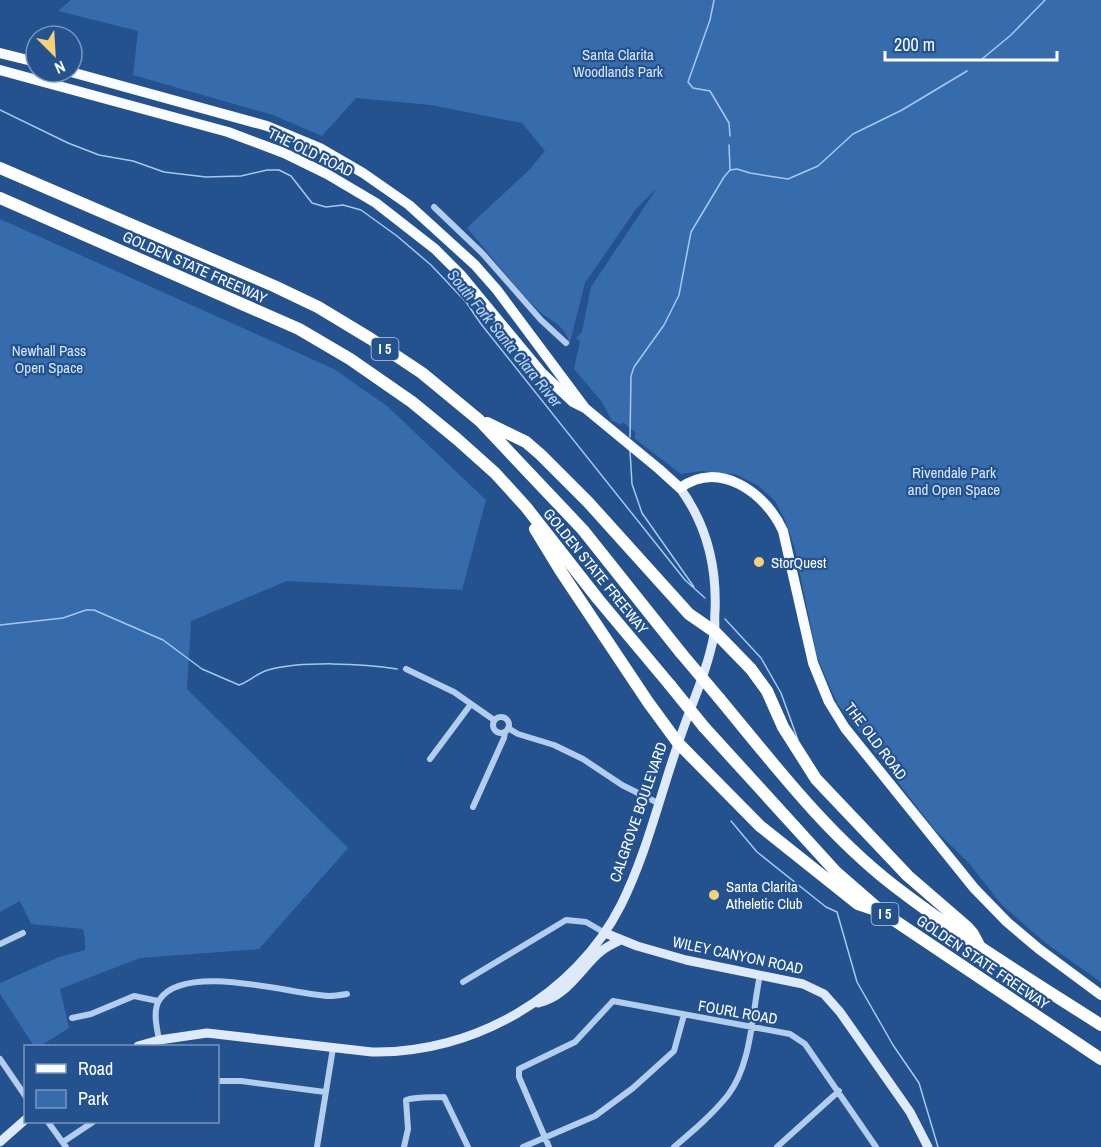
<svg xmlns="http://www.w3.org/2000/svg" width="1101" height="1147" viewBox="0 0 1101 1147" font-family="'Archivo Narrow',sans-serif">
  <rect width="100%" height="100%" fill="#23528f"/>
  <path fill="#376cac" d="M71,0H1101V982L1047,944L1002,905L968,862L934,829L837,703L817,657L795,549L785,520L775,501L759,486L735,474L701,471L681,474L634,438L636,433L623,422L622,425L612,421L602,402L574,369L580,341L576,338L582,332L591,287L657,188L636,209L585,283L569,346C569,326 549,321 537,309C513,285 490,254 467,228L529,170L545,151L522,123L431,105L356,98L322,136L273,115L133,75L138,31L58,11Z
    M0,219L334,369L387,406L486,500L462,590L287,581L191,621L187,689L348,848L259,949L140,958L60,989L69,1028L40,1046H34L0,994V983L59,957L85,950V939L83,929L31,924L20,901L0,912Z"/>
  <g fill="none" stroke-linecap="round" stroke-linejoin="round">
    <path stroke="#a7c8ed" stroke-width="1.5" d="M714,0L710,20L688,82L693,88L710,91L729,123L730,136
      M982,59L1011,35L1045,0
      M0,110L68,143L99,155L133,161L164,172L206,177L241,176L267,170H279L291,176L312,203L326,207L343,205L361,210L397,236L431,265L466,302L481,324L685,580L705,598
      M729,145L730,169
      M630,437L631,376L634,367L664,325L679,295L691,232L724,177L730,170L737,169L750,173L788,179L818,166L853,134L902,110L967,71
      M630,451L632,484L642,513L694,587
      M725,619L761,658L781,693L798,740
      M0,625L63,618L86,610H94L163,640L202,669L239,685C249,682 257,673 268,670C300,661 364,663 397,669
      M731,821L757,852L826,907L837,912L857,982L893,1045L919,1083L938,1147"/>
    <path stroke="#b3cdec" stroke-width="6" d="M434,207L483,254L541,320L566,343
      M406,669L454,692L494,720
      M493 725a8 8 0 1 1 16 0a8 8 0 1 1-16 0Z
      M508,728L518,734L554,745L583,759L622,785L658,803
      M430,759L471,704
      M473,807L504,738L505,732
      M0,944L23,933
      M463,982L566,920L586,922L605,933
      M72,1018L91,1014L134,996L158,1001
      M159,1040C157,1028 152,1010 160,999C186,962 291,994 329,996C335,996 341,995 347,994
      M0,1059L26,1097
      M218,1081H241L325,1092
      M48,1122L66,1147
      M63,1142L93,1122
      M317,1147L333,1048
      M404,1147L408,1129L406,1100C419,1096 431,1098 444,1097L468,1147
      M523,1147L595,1116L633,1088L674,1051L684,1015
      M549,1147L519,1077V1069L575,1042L613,1001L790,1034L805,1044L876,1147
      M674,1147C693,1131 712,1115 728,1095C752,1064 752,1012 760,975
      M777,1147L839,1091"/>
    <path stroke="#dfeaf9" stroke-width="9" d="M605,933L637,946L686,960L803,984L824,994L840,1012L910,1112L928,1147
      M538,1003C566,997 579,971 599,953C605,947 613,944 620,940
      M138,1046L159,1040L207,1033L372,1052C473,1054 575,996 621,905C646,855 659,799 677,747C689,709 707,673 714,635C716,627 714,619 715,612C717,567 707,525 680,488
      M0,1142L26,1119"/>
    <path stroke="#f8fbff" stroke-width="10" d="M0,53L36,62
      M0,70L228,132L284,153L327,174L376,203L435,249L461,275L542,373L573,402L585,408L659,469L680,488C719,459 766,493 783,531L813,663L829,702L845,728L974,888L1007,922L1039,949L1101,995
      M71,72L267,126L320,148L363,173L409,205L475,265L497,290L585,408"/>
    <path stroke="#fff" stroke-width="12" d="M0,168L274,286L318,307L371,339L422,373L479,420L583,530L681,653
      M0,198L299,329L350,359L412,402L457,439L495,473L526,507L598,599L670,685
      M487,423L526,442L541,455L588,502L689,614L715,632L751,669L767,691L783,727L816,779L908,876L967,927L973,934L980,947
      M535,529L560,570L648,702L678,743L760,826L858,904L882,912
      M719,698C773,763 825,832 893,885C959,936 1031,980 1101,1025
      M704,727L836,872L882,912L1101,1059"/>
    <path stroke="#fff" stroke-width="12" d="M681,653L719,698
      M670,685L704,727"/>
  </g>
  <g fill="#f7d176" stroke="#23528f" stroke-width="2">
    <circle cx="759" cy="562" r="6"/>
    <circle cx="714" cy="895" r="6"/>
  </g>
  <g text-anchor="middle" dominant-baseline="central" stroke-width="4.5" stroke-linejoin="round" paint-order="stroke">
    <g fill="#23528f" stroke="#bdcbdd" stroke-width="1.5">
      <rect x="371.5" y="338" width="27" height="22" rx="4.5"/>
      <rect x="871.5" y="903" width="27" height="22" rx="4.5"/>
    </g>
    <g font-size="14" font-weight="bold" fill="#fff">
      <text x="385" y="349">I 5</text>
      <text x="885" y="914">I 5</text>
    </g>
    <g font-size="15" fill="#d8e7f9" stroke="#23528f">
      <text x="618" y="54">Santa Clarita<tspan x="618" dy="17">Woodlands Park</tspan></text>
      <text x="49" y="350">Newhall Pass<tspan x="49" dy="17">Open Space</tspan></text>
      <text x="954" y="472">Rivendale Park<tspan x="954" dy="17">and Open Space</tspan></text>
    </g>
    <g font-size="15" fill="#fff" stroke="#23528f">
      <text transform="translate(311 152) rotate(26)">THE OLD ROAD</text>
      <text transform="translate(195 267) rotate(24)">GOLDEN STATE FREEWAY</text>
      <text transform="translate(596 571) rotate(51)">GOLDEN STATE FREEWAY</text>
      <text transform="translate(876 741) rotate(53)">THE OLD ROAD</text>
      <text transform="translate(638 812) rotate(-71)">CALGROVE BOULEVARD</text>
      <text transform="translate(738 955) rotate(12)">WILEY CANYON ROAD</text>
      <text transform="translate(983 962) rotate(34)">GOLDEN STATE FREEWAY</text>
      <text transform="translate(738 1012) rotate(10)">FOURL ROAD</text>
    </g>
    <g font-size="15" fill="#fff" stroke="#23528f" text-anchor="start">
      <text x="771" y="562">StorQuest</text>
      <text x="726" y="886">Santa Clarita<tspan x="726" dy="17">Atheletic Club</tspan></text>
    </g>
    <g font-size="16" font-style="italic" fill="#bfd7f3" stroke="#23528f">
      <text transform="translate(505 338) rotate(51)">South Fork Santa Clara River</text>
    </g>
  </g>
  <rect x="24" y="1045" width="195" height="78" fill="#23528f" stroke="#7b97bc" stroke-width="1.5"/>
  <rect x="36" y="1064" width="30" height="9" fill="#f8fbff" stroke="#7b97bc" stroke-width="1.5"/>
  <text x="78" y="1075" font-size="18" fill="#ffffff">Road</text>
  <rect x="36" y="1090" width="30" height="18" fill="#376cac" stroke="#7b97bc" stroke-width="1.5"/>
  <text x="78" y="1105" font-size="18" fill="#ffffff">Park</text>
  <g transform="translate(54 54) rotate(156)"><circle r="28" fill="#23528f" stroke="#7b97bc" stroke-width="1.5"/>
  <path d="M0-4.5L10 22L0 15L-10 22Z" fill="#f7d176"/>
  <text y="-9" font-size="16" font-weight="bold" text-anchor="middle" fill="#ffffff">N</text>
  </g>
  <path d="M885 51v9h172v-9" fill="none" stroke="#ffffff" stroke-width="3"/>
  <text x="894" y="51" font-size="18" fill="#ffffff" stroke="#23528f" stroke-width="4.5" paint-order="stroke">200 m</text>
</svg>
